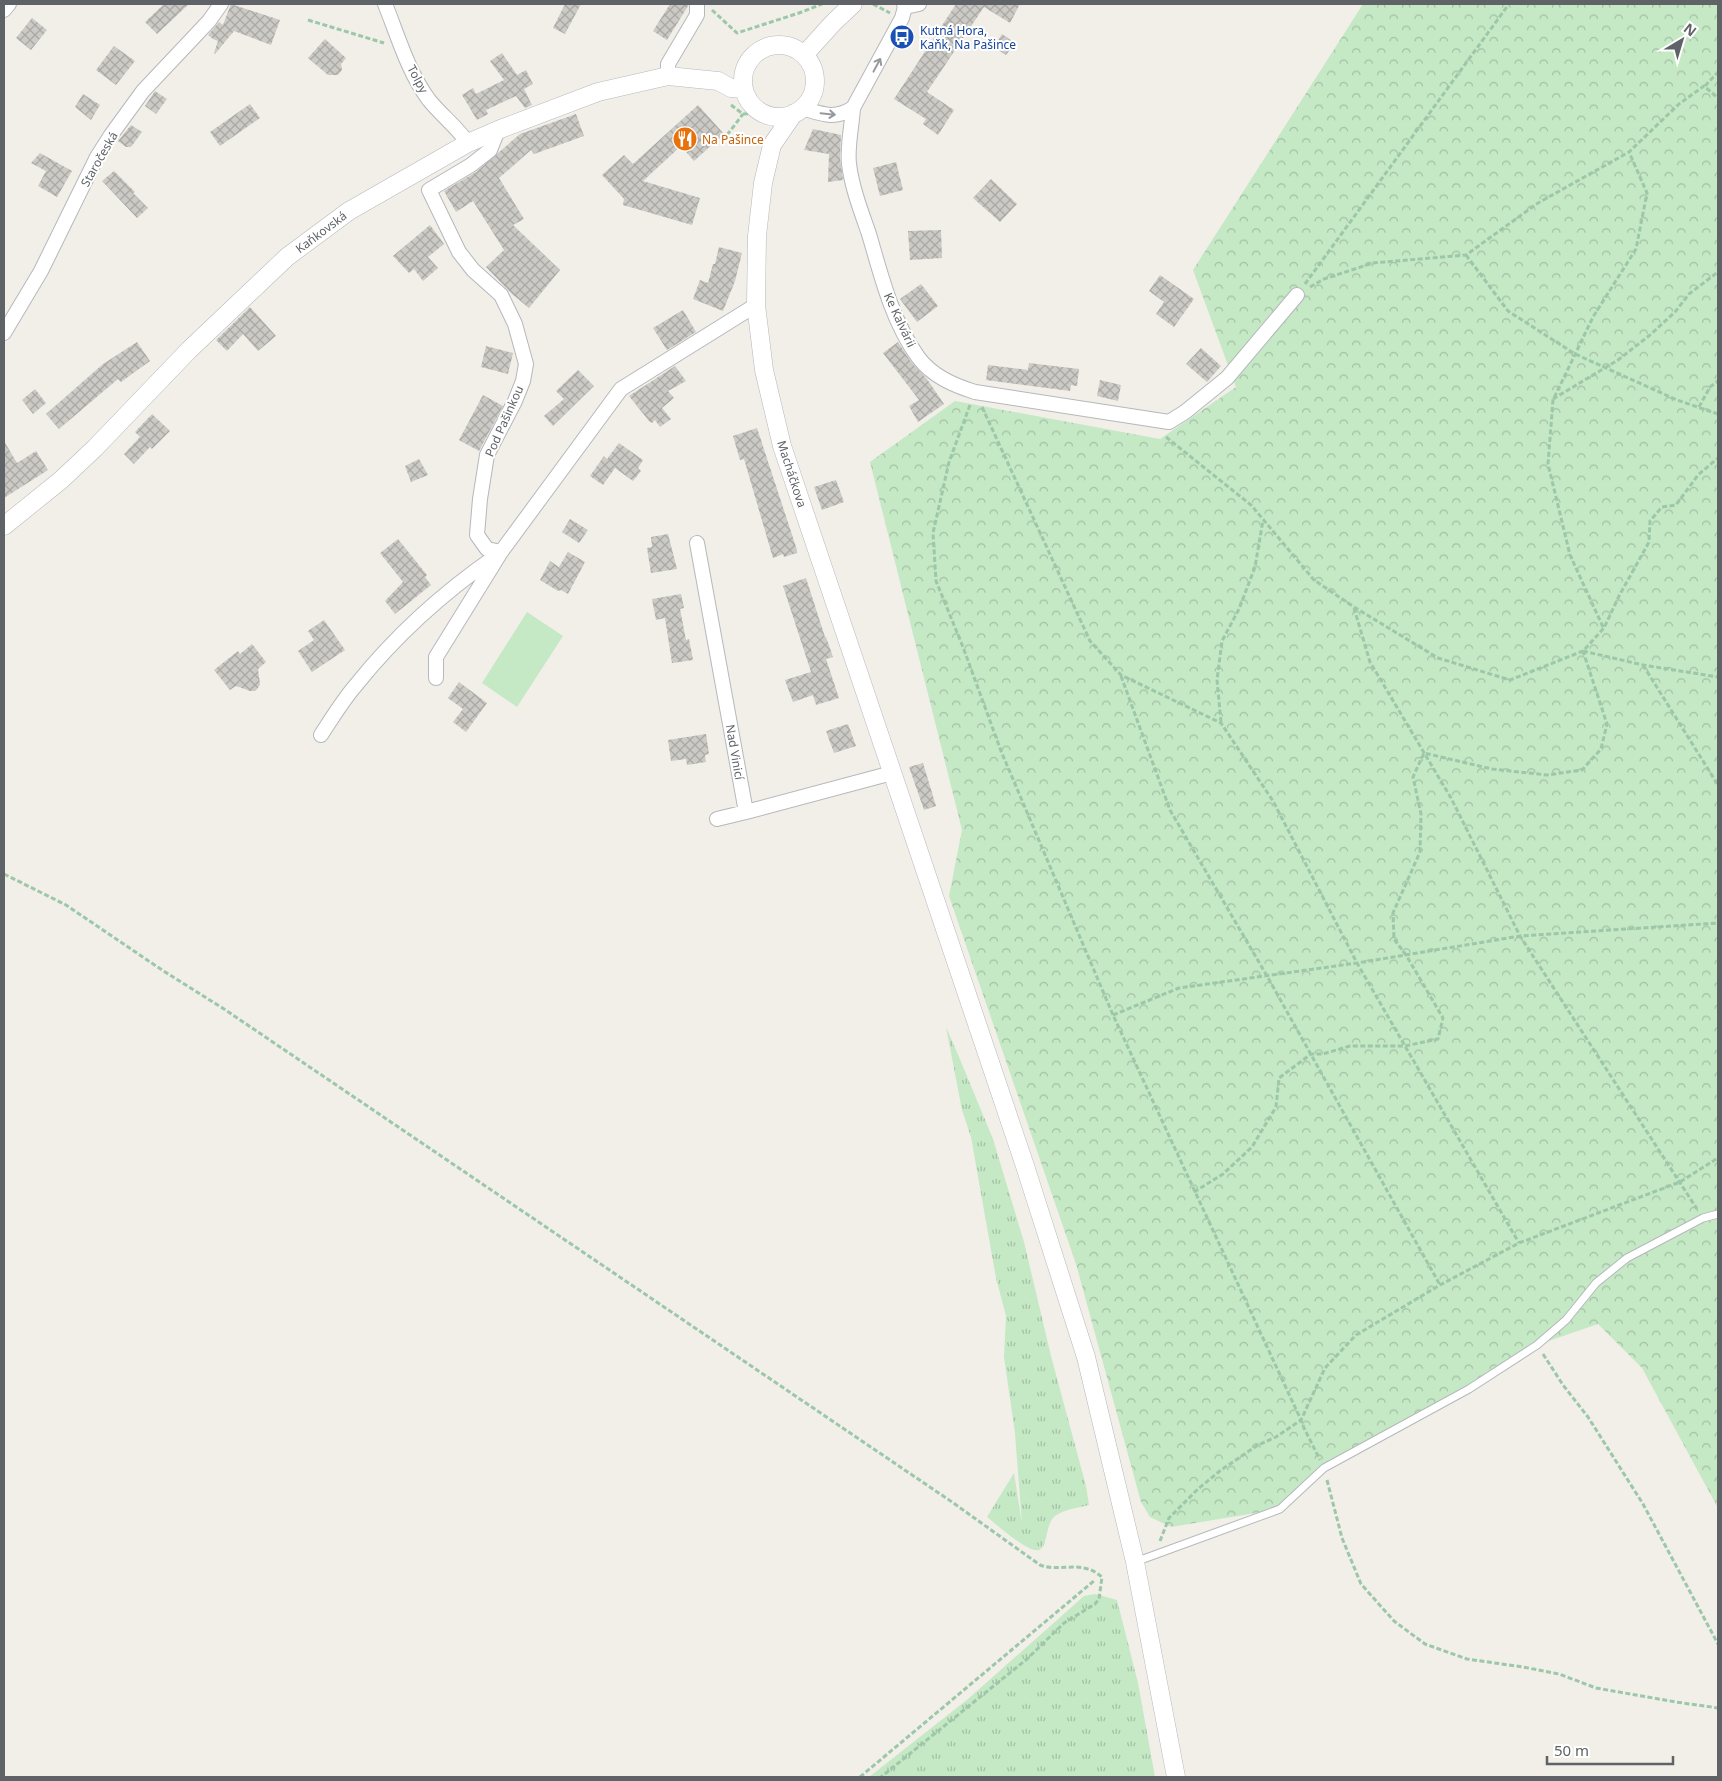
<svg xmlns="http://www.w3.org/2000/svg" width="1722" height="1781" viewBox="0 0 1722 1781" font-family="'Noto Sans',sans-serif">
  <defs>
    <pattern id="grass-tufts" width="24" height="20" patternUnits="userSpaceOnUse" patternTransform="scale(1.25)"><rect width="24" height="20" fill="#c5e8c5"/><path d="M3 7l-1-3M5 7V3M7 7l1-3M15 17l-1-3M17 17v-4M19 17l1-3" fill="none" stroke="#a3c0a4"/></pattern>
    <pattern id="forest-crowns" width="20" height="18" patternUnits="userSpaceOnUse" patternTransform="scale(1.25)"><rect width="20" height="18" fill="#c5e8c5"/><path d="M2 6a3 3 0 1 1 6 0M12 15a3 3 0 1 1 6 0" fill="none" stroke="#a3c0a4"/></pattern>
    <pattern id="building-cross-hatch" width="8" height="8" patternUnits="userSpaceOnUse" patternTransform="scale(1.25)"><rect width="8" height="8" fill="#cccac5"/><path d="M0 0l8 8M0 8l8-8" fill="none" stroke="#a9a8a4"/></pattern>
  </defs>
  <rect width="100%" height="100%" fill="#f1efe8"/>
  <path fill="url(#grass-tufts)" d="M946,1027L959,1057L993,1139L1024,1242L1051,1356L1086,1486L1089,1505C1079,1508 1064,1509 1055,1516C1048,1522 1048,1532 1045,1541C1044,1545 1043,1548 1039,1550C1029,1554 996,1524 987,1517L1014,1473L1022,1524L1015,1433L1004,1357L1006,1316L996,1278L971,1137L962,1110Z
    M1095,1594L1117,1600L1138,1683L1155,1777H869L968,1699L1084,1596Z"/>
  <path fill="url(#forest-crowns)" d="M1363,4H1718V1508L1642,1368L1598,1324L1537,1345L1469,1389L1324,1467L1280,1509L1171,1527L1150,1517L1141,1502L1076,1264L949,896L962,830L870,462L955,401L1160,439L1236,387L1193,270Z"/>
  <path fill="#c5e8c5" d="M527,612L563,636L517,707L482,683Z"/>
  <path fill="url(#building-cross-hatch)" d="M164,4H189L157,34L145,22Z
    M231,4L280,20L271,45L234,31L215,54L214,53L218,41L213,39L208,35L219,22L223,25Z
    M565,4H581L565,34L553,28Z
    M670,4H688V6L667,40L653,31Z
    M956,4H1020L1010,23L984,7L927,92L954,110L938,135L923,124L926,119L894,99Z
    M32,18L47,30L31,50L16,38Z
    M1002,34L1015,43L1006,55L994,47Z
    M325,39L346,58L341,64L342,70L338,75H328L308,58Z
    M114,46L135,61L116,85L96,70Z
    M502,53L517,75L526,70L533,84L524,89L532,105L525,108L516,96L486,110L488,114L477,120L462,95L473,88L476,94L504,80L490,61Z
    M155,91L167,99L156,114L145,106Z
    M83,94L100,105L91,120L75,107Z
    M250,104L260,118L220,146L210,132Z
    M698,105L724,134L694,161L681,146L643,181L700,198L692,225L623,205L624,199L602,175L624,155L633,164Z
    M576,114L584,136L534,154L531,150L499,178L524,219L513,225L560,270L529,308L512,294L486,267L504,250L473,201L456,212L444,191L476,172L520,134Z
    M131,125L142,132L131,147H126L118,141Z
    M813,129L841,135L840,158L843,180L828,182L829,154L804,150Z
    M40,153L72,171L57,197L38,186L46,171L31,163Z
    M896,162L903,190L880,196L873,168Z
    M114,171L135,192L133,193L148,208L137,218L102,181Z
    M991,179L1017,204L1000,222L973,198Z
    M430,225L444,244L428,257L438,268L423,281L414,269L409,273L393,256Z
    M941,230L942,258L910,260L908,231Z
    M719,247L742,253L735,281L723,311L693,299L700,280L708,283L713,264H715Z
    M1160,275L1194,299L1174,327L1156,314L1164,302L1149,291Z
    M921,284L938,306L917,322L900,299Z
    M250,307L276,336L258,351L243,334L227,351L216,340Z
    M683,310L696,332L667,350L653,328Z
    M137,342L150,361L121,382L118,379L59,429L46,414L103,364Z
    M898,342L911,362L927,379L944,404L918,422L909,406L919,400L883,353Z
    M486,346L513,353L508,374L481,367Z
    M1201,348L1221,366L1207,382L1186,364Z
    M1029,363L1079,369L1077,386L1071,385L1070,391L986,380L988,365L1028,370Z
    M675,366L686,381L668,391L674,398L662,408L671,419L660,427L655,420L652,423L649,421L629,396Z
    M578,370L594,386L553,426L544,416L564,399L556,391Z
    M1100,380L1121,385L1118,401L1097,396Z
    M35,389L46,403L33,414L22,400Z
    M483,395L503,406L479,451L459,440Z
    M152,414L170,431L152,449L150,447L134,464L124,454L140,437L135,432Z
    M757,428L797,550V553L784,557L783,554L773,558L744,459L740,460L733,436Z
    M4,441L17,463L36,451L48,470L4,498Z
    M619,443L643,460L638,468L641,471L633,481L615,468L603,485L590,476L604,456L607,459Z
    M419,459L428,475L411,482L405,466Z
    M836,480L844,502L822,510L814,487Z
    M570,519L588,530L579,543L562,532Z
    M668,534L677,569L651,573L647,548L652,547L651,537Z
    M398,539L427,575L425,577L431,585L395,614L385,601L403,582L380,553Z
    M568,552L585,562L568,594L561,590L558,591L540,580L550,561L559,567Z
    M806,578L825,637H826L833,657L826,659L839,698L816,705L813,695L793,702L785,680L811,672L783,586Z
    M681,594L684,608L680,609L686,640L689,639L693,660L672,663L665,618L656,620L652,599Z
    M324,620L345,650L312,672L298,651L314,640L308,631Z
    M252,644L266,662L258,669L260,684L258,688L255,691H250L236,686L230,690L214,670L238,651L240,654Z
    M459,682L487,703L466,732L453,722L463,709L448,698Z
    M848,724L856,746L834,753L826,731Z
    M706,734L709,754L705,755L706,762L687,765L686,759L671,761L668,740Z
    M923,763L936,806L924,810L909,767Z"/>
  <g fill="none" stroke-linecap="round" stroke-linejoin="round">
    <defs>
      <path id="service" d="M1135,1562L1280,1509L1324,1468L1469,1389L1537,1345L1566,1320L1596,1283L1627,1258L1703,1218L1718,1214"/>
      <path id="minor" d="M385,4C398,36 408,72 429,100C441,115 457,127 468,143
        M905,7L919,4
        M4,10L9,4
        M668,76V64L697,15V4
        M802,108C822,114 834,120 853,108L902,18L905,7L904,4
        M853,108C852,126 847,146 849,164C852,188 861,211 869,234C881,275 892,321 918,357C932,376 953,385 975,392L1169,422L1185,412L1227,378L1297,295
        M498,130L490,150L471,165L429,190L459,252L473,270L501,295L515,324L526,364L523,381L515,401L487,455L480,499L477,535L487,549L501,552
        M4,333L41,271L97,157L111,135L143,91L209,21L221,4
        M697,543L746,812L892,773
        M436,678V657L501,552L621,389L756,305
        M321,735C332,718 343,700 356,685C396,635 444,592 496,556
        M717,819L746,812"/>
      <path id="tertiary" d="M743 81a36 36 0 1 1 72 0a36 36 0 1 1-72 0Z
        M804,55L833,23L853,4
        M794,113L772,145L763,183L757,236L756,305L764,370L782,446L1025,1166L1086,1357L1135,1562L1176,1777
        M4,526L61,480L95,448L189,350L287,257L349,211L468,143L498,130L598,92L668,76L718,81L731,88L744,89"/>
    </defs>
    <use href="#service" stroke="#b5b8bc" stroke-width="9"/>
    <use href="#minor" stroke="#b5b8bc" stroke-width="16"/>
    <use href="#tertiary" stroke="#b5b8bc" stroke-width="19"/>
    <path stroke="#9cc7a9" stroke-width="3" stroke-dasharray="5 2.5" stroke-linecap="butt" d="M873,4L890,13
      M712,10L737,33L799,13L822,4
      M308,20L384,43
      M1705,86L1718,72
      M731,105L743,114L764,113
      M727,135L743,114
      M1466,255L1508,311L1575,354L1677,400L1718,414
      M1305,284L1509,4
      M1310,287L1324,279L1373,263L1466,255L1538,203L1629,152L1679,104L1704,86L1718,98
      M1553,399L1618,360L1650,335L1675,312L1689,294L1718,272
      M970,405L949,462L933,533L936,581L963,647L1001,751L1113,1015L1301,1420L1304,1428L1320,1460
      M982,407L1090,641L1121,675L1221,723L1273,801L1357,963L1519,1243
      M1699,407L1710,387L1718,381
      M1166,437L1251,505L1314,580L1354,607L1438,658L1510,680L1583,651L1604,628L1619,596L1649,542L1650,521L1662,507L1676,505L1698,475L1718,458
      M1354,608L1370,662L1451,798L1520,936L1697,1209
      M1603,627L1570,555L1548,464L1553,400L1593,317L1636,249L1647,193L1629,152
      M1583,651L1643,665L1718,677
      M1643,665L1718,785
      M1121,676L1170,810L1267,976L1440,1285
      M1221,722L1217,680L1222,641L1239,609L1255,567L1263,520
      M4,874L66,905L162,970L224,1009L952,1502L1040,1565C1056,1571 1072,1564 1088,1569C1093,1570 1098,1574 1102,1577L1099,1599L1095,1604L1064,1623L1027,1659L881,1777
      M1113,1015L1179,988L1357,963L1520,936L1718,923
      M1194,1192L1223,1174L1252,1147L1276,1107L1279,1078L1311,1054H1323L1350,1046H1405L1438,1039L1443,1018L1406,955L1394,939L1393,913L1420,852L1421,814L1413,777L1424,753L1492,769L1547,775L1582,770L1601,749L1607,724L1583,651
      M1543,1354L1563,1385L1588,1417L1643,1504L1718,1644
      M1327,1480L1342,1538L1361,1584L1394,1621L1425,1644L1467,1659L1523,1667L1559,1674L1596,1688L1676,1702L1718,1708
      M1160,1541L1169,1518L1198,1489L1221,1470L1258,1445L1276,1437L1301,1420L1325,1368L1356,1335L1440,1285L1519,1243L1680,1182L1718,1158
      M860,1777L1095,1580"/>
    <use href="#service" stroke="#fff" stroke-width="7"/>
    <use href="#minor" stroke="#fff" stroke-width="14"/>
    <use href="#tertiary" stroke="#fff" stroke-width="18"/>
  </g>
  <defs><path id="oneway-shaft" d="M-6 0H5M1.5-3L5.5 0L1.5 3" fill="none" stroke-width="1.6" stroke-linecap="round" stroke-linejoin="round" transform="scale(1.25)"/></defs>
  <g stroke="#979a9d">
    <use href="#oneway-shaft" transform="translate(877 65) rotate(-62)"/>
    <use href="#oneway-shaft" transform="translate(828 114) rotate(6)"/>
  </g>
  <defs>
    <symbol id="bus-disc" viewBox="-11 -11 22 22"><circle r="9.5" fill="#1a4fb4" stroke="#fff"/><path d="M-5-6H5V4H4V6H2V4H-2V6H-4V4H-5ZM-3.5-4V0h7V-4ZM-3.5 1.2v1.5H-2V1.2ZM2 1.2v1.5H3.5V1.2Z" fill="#fff"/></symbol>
    <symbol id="restaurant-disc" viewBox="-11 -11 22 22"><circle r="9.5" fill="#e8710a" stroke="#fff"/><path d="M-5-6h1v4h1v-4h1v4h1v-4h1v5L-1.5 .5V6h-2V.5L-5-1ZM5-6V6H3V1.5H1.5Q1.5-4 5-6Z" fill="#fff"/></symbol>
  </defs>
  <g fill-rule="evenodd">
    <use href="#bus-disc" x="888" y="23" width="28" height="28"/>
    <use href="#restaurant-disc" x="671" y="125" width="28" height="28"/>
  </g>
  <g text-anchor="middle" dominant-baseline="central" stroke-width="4" stroke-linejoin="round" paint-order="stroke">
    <g font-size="12" fill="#164399" stroke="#fff" text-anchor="start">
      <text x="920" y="30">Kutná Hora,<tspan x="920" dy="14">Kaňk, Na Pašince</tspan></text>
    </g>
    <g font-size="12" fill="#5f6368" stroke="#fff">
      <text transform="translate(418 79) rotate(62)">Tolpy</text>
      <text transform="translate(99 159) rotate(-60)">Staročeská</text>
      <text transform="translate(321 232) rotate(-37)">Kaňkovská</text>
      <text transform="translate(900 320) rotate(65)">Ke Kalvárii</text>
      <text transform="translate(504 421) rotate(-66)">Pod Pašinkou</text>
      <text transform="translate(792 474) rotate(72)">Macháčkova</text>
      <text transform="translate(735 752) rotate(80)">Nad Vinicí</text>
    </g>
    <g font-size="12" fill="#c56008" stroke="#fff" text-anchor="start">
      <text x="702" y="139">Na Pašince</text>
    </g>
  </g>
  <rect width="1722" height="1781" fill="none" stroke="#5f6368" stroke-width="10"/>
  <g transform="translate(1682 40) rotate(38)" stroke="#ffffff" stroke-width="4" paint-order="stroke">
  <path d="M0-4L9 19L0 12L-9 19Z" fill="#5f6368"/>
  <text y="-8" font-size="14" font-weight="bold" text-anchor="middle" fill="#5f6368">N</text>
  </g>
  <path d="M1547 1756v8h126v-8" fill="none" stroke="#5f6368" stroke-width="2.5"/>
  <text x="1554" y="1756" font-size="15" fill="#5f6368" stroke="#ffffff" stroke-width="4" paint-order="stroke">50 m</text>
</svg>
